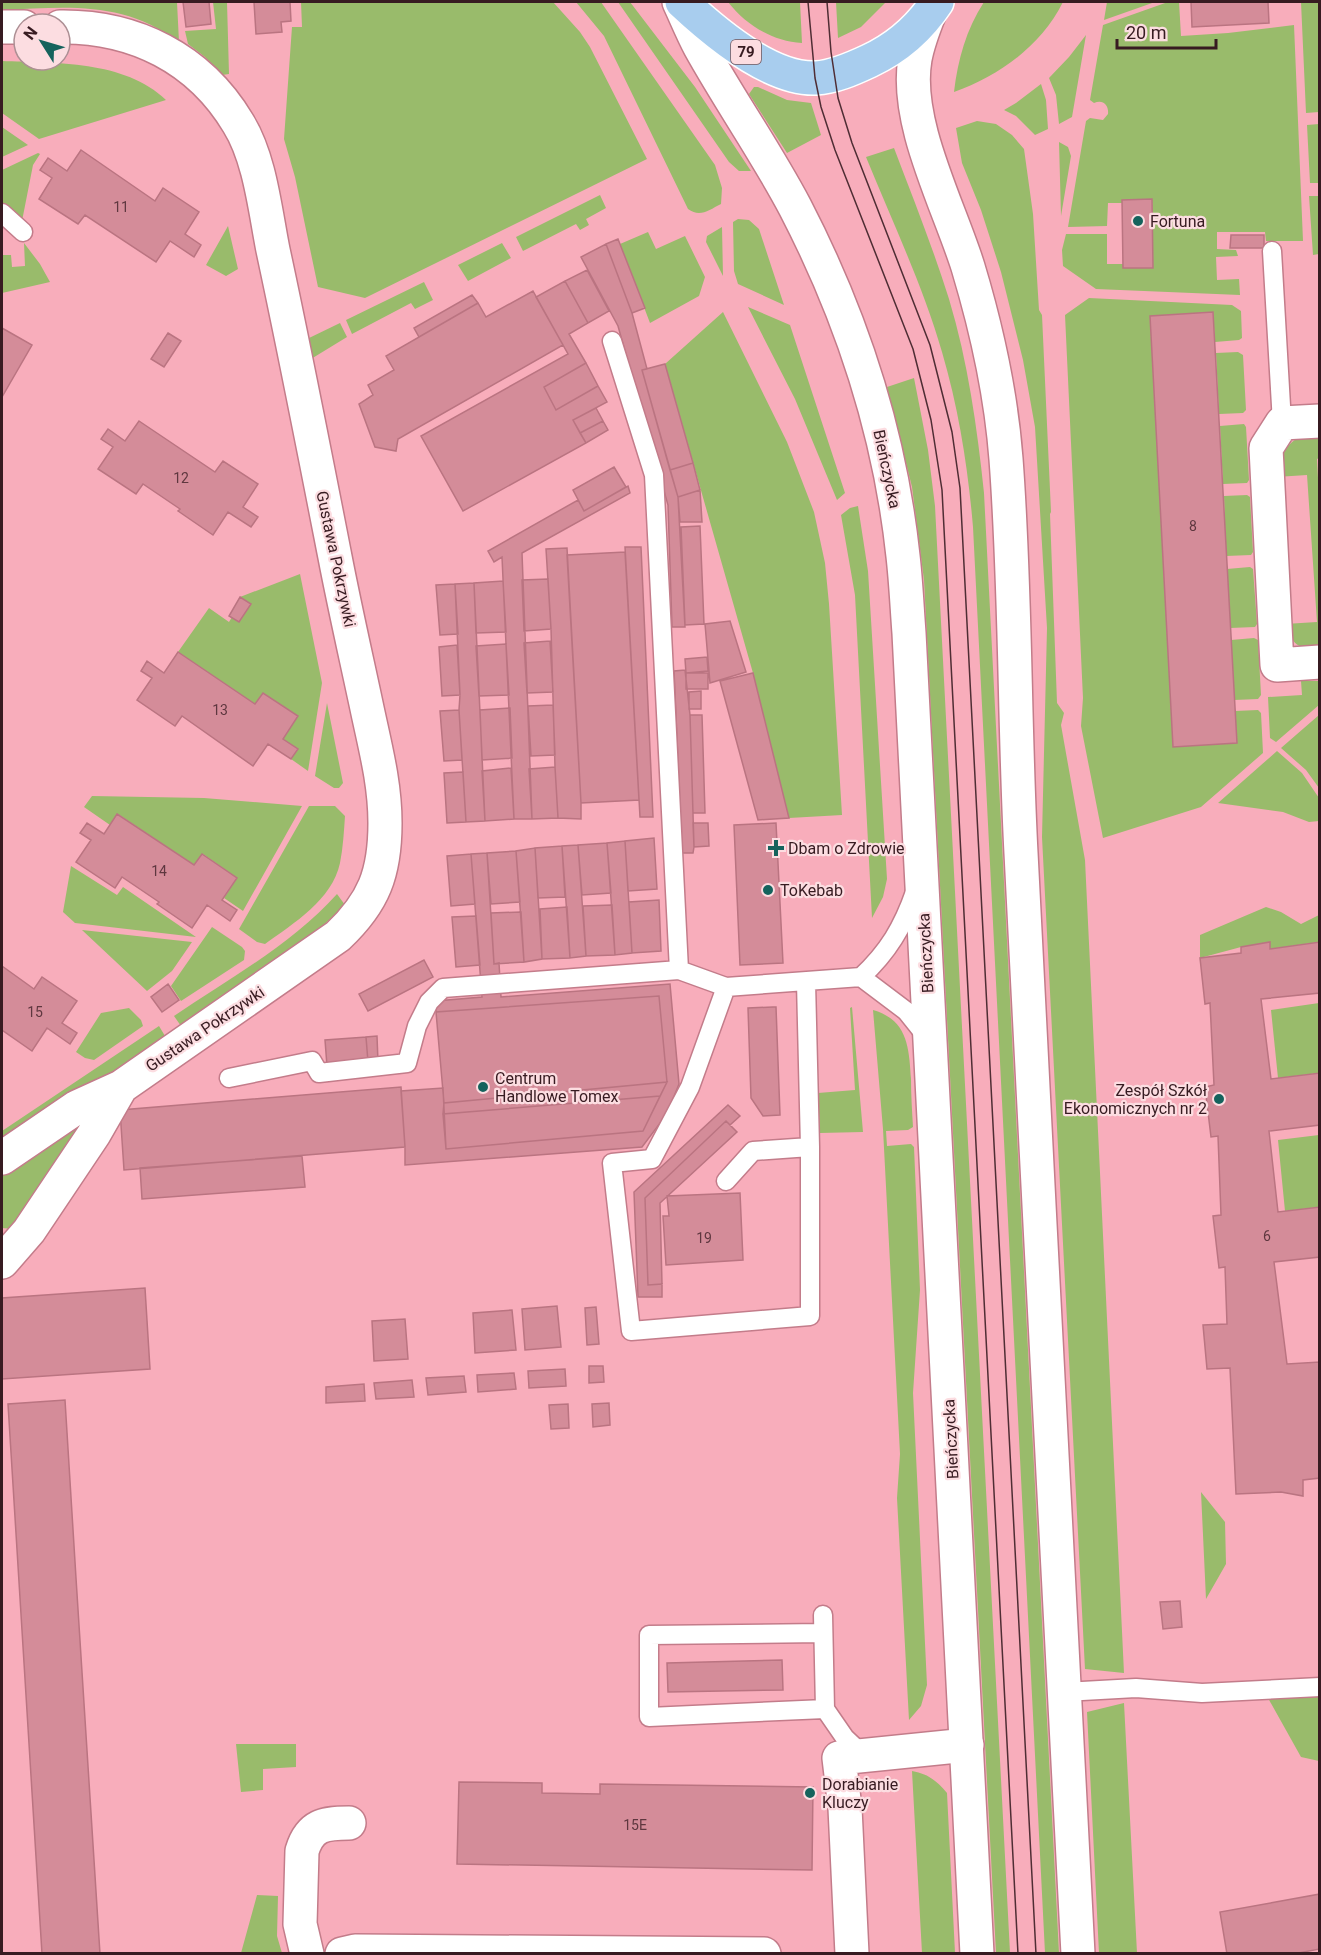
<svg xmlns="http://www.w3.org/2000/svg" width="1321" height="1955" viewBox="0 0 1321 1955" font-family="Roboto,sans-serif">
  <rect width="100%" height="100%" fill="#f8adbb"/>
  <path fill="#99bb6b" d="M2,2H177L179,42C123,0 67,7 2,10Z
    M213,2H227L229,74L222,75L205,57L188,44L185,31L216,29Z
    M301,2H553L580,32L590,47L647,159L365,298L318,287L295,177L284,139L292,27H302Z
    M576,2H601L603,5L715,165L722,188L721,204C709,210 700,218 688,209L604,36Z
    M618,2H630L695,87L751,171H739L729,162Z
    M728,2H800L802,43C772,41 746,25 728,2Z
    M836,2H886L861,27L838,38Z
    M984,2H1063C1041,46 999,76 954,92C958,59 966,30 984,2Z
    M1107,2H1155L1104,20Z
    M1168,2H1179L1181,36L1228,33L1294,25L1303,241H1266L1265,232H1217V249L1236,250L1238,256L1216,257L1217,280L1239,279L1240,295L1096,289L1063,266L1062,250L1066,234H1107V264H1124V268H1153L1152,199L1123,200L1122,203H1108L1107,226L1068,227L1086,121L1090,118L1103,120L1108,114C1109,105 1103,99 1094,103L1090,100L1103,25Z
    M1301,2H1319V112L1306,113Z
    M1086,35L1072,117L1059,124L1056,95L1049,78L1069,57Z
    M2,61C54,63 125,60 166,100L39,139L2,113Z
    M1041,84L1046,100L1048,129L1035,135L1016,116L1004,110L1016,103Z
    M754,87H758L787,100L811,103L821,135L787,153L749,94Z
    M977,121L996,124L1012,135L1024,149L1033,214L1039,310L1042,315L1051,512L1050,514L1057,703L1064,713L1061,725L1085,860L1124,1673L1085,1669L1042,837L1047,628L1035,427L1023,360L1001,272L981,210L962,163L956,128Z
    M1319,124V183H1310L1307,125Z
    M2,127L28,145L2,157Z
    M1059,142L1068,147L1071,156L1061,216Z
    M894,148C913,198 933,248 949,299C968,362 977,427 984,493L1059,1953H1045L973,527C968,468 959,410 942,352C923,286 892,221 866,157Z
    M38,153L40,154L33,165L22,221L2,205V170Z
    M600,195L606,208L586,219L589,225L580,230L576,224L523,251L516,237Z
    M1309,196H1319V254L1313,255Z
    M738,219L749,220L759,229L784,305L738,284L734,271L733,222Z
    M228,226L238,269L226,276L206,265Z
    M722,227L723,276L706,242L707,236Z
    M648,232L656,249L685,236L705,277L699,296L650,323L620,244Z
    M24,243L40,264L50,282L2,293V255H11L12,267L25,266Z
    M502,243L511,258L468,281L458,265Z
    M424,282L433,300L415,309L411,303L352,334L346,320Z
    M1089,298L1232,305L1241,311L1242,338L1239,340L1215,342L1213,312L1150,316L1173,746L1235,711L1258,710L1261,713L1263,753L1201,807L1103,838L1081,726L1083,698L1065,315Z
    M748,307L790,325L845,493L837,500L795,399Z
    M723,312L787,442L814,512L825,563L829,604L842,815L789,818L753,673L665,364Z
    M340,323L347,337L311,359L307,339Z
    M1238,352L1243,355L1246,410L1243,413L1219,414L1216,353Z
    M914,378L928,450L935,506L1010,1953H996L924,580L912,487L887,387Z
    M1244,424L1246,427L1249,480L1247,483L1223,484L1220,426Z
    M1319,429V458L1317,459L1320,515L1319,651C1297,648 1293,645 1285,624L1317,622L1307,475L1276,477C1284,444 1289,440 1319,429Z
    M1247,495L1250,497L1253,552L1251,555L1226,556L1224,496Z
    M858,506L868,571L887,879L883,897L872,918L855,595L841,515L850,508Z
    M1250,567L1253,569L1257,624L1255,627L1230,628L1227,569Z
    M300,574L322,683L308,771L291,759L298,749L283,739L298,716L263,693L255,704L178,652L209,608L229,622L232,617L239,622L251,604L240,597Z
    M1254,638L1258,640L1261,695L1258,699L1234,700L1231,640Z
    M1301,681H1319V705L1276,742L1270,738L1268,697L1302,695Z
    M327,703L343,783L339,788H334L315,776Z
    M1319,715V788L1306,770L1281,748Z
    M1277,751L1302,773L1319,798V821L1309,822L1283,812L1218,803Z
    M92,796L204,798L302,806L243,911L224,898L237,878L203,854L194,865L118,814L110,825L84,807Z
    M309,806H335L345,816C344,831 343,848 340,863C332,900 294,923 265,944L257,942L239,929Z
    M71,866L117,895L123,887L196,937L75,923L63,912Z
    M337,894L345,905C297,953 236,988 181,1026L174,1016C229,979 292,944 337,894Z
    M1266,907L1281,912L1301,924L1319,915V942L1270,949L1269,942L1241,947L1200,958V935Z
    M212,927L242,947L245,951L244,960L181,1001L171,986Z
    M82,930L192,942L172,971L147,991Z
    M1319,1003V1073L1278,1078L1271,1010Z
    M852,1007L863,1132L820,1133L818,1093L855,1090L850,1008Z
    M129,1008L141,1020L143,1026L94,1060L85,1058L76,1052L101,1013Z
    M873,1010C908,1020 909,1048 911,1079C911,1095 912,1111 913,1127L908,1130L886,1131L887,1146L911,1144L914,1147L920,1290L913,1393L927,1685L921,1706L909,1720L897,1498L900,1454L883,1129Z
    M159,1026L165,1036L2,1147V1131Z
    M87,1117L13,1229L2,1228V1168Z
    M1319,1135V1207L1285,1211L1278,1140Z
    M1201,1492L1225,1522L1226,1564L1206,1599Z
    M1319,1695V1761L1301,1757L1268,1698Z
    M1124,1703L1137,1953H1099L1087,1712Z
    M236,1744H296V1767L263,1769V1790L241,1792Z
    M912,1771C928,1774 936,1780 947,1793L955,1953H922Z
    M257,1895L278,1896L277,1936L282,1953H241Z"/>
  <path fill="#d48c99" stroke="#ba7481" stroke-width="1.5" d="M183,2H209L211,24L186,27Z
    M254,2H290L291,21L281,22L282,32L256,34Z
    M1191,2H1268L1269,23L1192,27Z
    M81,150L155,201L163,188L199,212L185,234L201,245L194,257L170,241L156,262L85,215L78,224L39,199L52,178L40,170L48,158L67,171Z
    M1152,199L1153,268H1123L1122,200Z
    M1231,235H1264V248H1230Z
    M618,239L645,308L632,313L606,244Z
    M606,244L632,313L647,369L642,370L678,497L685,627H672L668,505L618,326L581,257Z
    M587,270L609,311L588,323L565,281Z
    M565,281L588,323L569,334L586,363L544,387L556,410L598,386L607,402L573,420L586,443L463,511L421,436L568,354L536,297Z
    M533,291L563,345L398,439L396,451L375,447L359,404L373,395L368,385L394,370L386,356L478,303L486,317Z
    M472,295L478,303L419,337L414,328Z
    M1213,312L1237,743L1173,747L1150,316Z
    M2,328L32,345L2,397Z
    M168,333L181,341L164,367L151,359Z
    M586,363L598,386L556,410L544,387Z
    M665,364L693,463L670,470L642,370Z
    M596,408L603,421L580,433L573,420Z
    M139,421L215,472L223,461L258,484L243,507L258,517L251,527L228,512L213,535L178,511L180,509L143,484L136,494L98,469L113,447L101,439L108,429L125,441Z
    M603,421L608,430L586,443L580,433Z
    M693,463L700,490L678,497L670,470Z
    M614,467L626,487L584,511L573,490Z
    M628,486L630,493L522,553L532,819H514L502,557L494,562L488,551L578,500L584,511Z
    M700,490L702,522H680L678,497Z
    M700,526L704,624L685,625L681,527Z
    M625,547H641L653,817H640Z
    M567,548L581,803V819L558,818L555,767L551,629L546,549Z
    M625,552L639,800L581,803L567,555Z
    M548,579L551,629L524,631L522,580Z
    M503,581L506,632L476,633L474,583Z
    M474,583L485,821L466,822L459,710L460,695L455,584Z
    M455,584L458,634L440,635L436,585Z
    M240,597L251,604L239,622L229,616Z
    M730,621L746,672L710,683L705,624Z
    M550,641L553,692L527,693L524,643Z
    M506,644L509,695L479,696L476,646Z
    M457,645L460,695L442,696L439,647Z
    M178,652L255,704L263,693L298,716L283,739L298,749L291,759L268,744L253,766L182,716L175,726L137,700L152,678L141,671L147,661L164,673Z
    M707,657L708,671L686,673L685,659Z
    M685,670L690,715L694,847L693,853H682L674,671Z
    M686,673H708V689H686Z
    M753,673L789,818L758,820L720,681Z
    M701,691V709H689V692Z
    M553,705L555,755L531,756L528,706Z
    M510,708L512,758L482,760L480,710Z
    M459,710L462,760L444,761L440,711Z
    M690,715H702L705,813H693Z
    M555,767L558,818L532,819L529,769Z
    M511,768L514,819L485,821L482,771Z
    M463,772L466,822L447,823L444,773Z
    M117,814L194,865L202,854L237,878L222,900L237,910L230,921L207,905L192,928L157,904L159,902L122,877L115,888L76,862L91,840L80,833L87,823L104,834Z
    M693,823H708L709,846L694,847Z
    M776,823L783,963L740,965L734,825Z
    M654,838L657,889L628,891L625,841Z
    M625,841L632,953L615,955L607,843Z
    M607,843L611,893L582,895L578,845Z
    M578,845L586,956L570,958L562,846Z
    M562,846L565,897L538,898L535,848Z
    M535,848L542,959L524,962L516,851Z
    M516,851L520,902L491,904L487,853Z
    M487,853L494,964L499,963L501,997L670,984L679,1084L667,1114L642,1147L405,1165V1147L401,1091L443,1088L446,1149L643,1131L667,1082L659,996L436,1012V1001L482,997L471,854Z
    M471,854L475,904L451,906L447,856Z
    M659,900L661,951L632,953L629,902Z
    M612,905L615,955L586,956L583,906Z
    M567,907L570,958L542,959L540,909Z
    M521,912L524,962L494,964L491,913Z
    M476,916L480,965L456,967L452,917Z
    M1270,942V949L1320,942V993L1261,999L1271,1079L1320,1073V1125L1269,1131L1278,1212L1320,1207V1257L1274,1262L1287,1364L1320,1362V1478L1303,1480V1496L1281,1492L1236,1494L1230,1368L1207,1369L1203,1325L1227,1324L1225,1267L1219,1268L1213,1216L1221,1215L1218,1136L1211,1137L1205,1087L1214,1085L1210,1003L1205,1004L1200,958L1241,953V947Z
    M424,960L433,977L368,1011L359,994Z
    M2,966L34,989L42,977L77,1001L62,1023L77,1033L70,1044L47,1028L32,1051L2,1030Z
    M168,984L179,1000L162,1012L151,997Z
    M659,996L667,1082L444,1103L436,1012Z
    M773,1007H776L780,1115L763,1116L751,1098L748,1008Z
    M377,1036L378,1062H368L366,1037Z
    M366,1037L368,1062L327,1066L325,1040Z
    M667,1082L660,1096L443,1114L444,1103Z
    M401,1087L405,1147L124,1170L120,1110Z
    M660,1096L643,1131L446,1149L443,1114Z
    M728,1105L740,1116L730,1125L726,1121L645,1198L648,1285L662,1284V1297H638L634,1192Z
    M726,1121L737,1132L660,1203L662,1284L648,1285L645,1198Z
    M302,1156L305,1187L142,1199L140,1168Z
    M740,1193L743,1260L666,1265L663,1216H669L667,1196Z
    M145,1288L150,1369L2,1379V1298Z
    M557,1306L561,1347L525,1350L522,1309Z
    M596,1307L599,1344L587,1345L585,1308Z
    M512,1310L516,1350L475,1353L473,1313Z
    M405,1319L408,1359L374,1361L372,1321Z
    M589,1366H603L604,1382L589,1383Z
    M565,1369L566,1386L529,1388L528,1371Z
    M514,1373L516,1389L478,1392L477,1375Z
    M464,1376L466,1392L428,1395L426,1378Z
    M412,1380L414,1397L376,1399L374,1383Z
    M364,1384L365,1401L326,1403V1387Z
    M65,1400L76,1578L100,1954H42L8,1404Z
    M609,1403L610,1425L593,1427L592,1404Z
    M568,1404L569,1428L551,1429L549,1405Z
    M1180,1601L1182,1627L1163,1629L1160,1602Z
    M782,1660L783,1690L668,1692L667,1663Z
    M459,1782L542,1783V1793L600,1794V1784L813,1787L812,1870L457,1864Z
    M1320,1894V1949L1293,1954H1227L1220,1912Z"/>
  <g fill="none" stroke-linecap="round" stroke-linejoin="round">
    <defs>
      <path id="lane" d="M2,213L23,232
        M1272,251L1282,423
        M612,341L654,475L679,970
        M861,977L906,1011L926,1036
        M726,987L690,1087L652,1159L612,1163L631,1331L810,1316V1147L806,982
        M229,1078L312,1061L319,1073L407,1063L417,1026L429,1002L443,988L679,970L726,987L861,977C888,952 903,927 915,892
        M726,1181L753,1151L810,1147
        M823,1615L825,1709
        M823,1633L649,1635V1717L825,1709L845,1738L863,1755
        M1064,1692L1136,1688L1202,1693L1320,1687"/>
      <path id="street" d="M2,27H24
        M1320,421L1282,423L1266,448L1277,665L1320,662
        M2,1158L77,1107L121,1087L338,936C374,902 385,873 385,823C385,785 376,750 368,713C357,661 345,609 335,557C315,455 295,352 273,250C265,210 260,158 238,123C199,58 134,26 60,27
        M2,1262L29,1231L94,1134L121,1087
        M307,1954L300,1924L302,1851C310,1825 324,1823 349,1823
        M342,1954L355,1951L764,1954
        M852,1954L845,1808L839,1758L967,1745"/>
      <path id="secondary" d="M679,2C686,17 692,32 700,47C730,101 766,152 795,207C851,315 890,434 903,556C906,582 907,607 909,633L977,1954
        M930,12C924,27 918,42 915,59C904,122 949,206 968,267C987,330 1001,393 1006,459C1016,590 1014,722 1021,853C1040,1220 1058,1587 1078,1954"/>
      <path id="primary" d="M682,2C713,31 770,80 816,78C834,77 852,69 869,61C897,48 920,28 937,2"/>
    </defs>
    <use href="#lane" stroke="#c37c8a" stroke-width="21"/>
    <use href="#street" stroke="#c37c8a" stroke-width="36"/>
    <use href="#secondary" stroke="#c37c8a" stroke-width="36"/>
    <use href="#primary" stroke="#fff" stroke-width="36"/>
    <use href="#lane" stroke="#fff" stroke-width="18"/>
    <use href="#street" stroke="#fff" stroke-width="33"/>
    <use href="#secondary" stroke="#fff" stroke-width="33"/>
    <use href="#primary" stroke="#a8cdee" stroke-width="33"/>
    <path stroke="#4f2d34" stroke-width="1.5" d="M808,2L815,78L821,107L835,150L913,349L931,420L942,490L1018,1954
      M827,2L831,52L838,98L852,143L930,345L952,432L960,488L1036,1954"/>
  </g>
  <g fill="#15635d" stroke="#fcdde1" stroke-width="2">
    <circle cx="1138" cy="221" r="6"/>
    <path d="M773 839h6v6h6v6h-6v6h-6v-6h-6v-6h6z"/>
    <circle cx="768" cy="890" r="6"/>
    <circle cx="483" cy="1087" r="6"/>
    <circle cx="1219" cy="1099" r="6"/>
    <circle cx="810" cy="1793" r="6"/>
  </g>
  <g text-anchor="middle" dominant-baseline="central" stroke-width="4.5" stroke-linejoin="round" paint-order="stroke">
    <g font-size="14" fill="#5e373f">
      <text x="121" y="207">11</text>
      <text x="181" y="478">12</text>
      <text x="1193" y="526">8</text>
      <text x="220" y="710">13</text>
      <text x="159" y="871">14</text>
      <text x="35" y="1012">15</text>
      <text x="1267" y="1236">6</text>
      <text x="704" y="1238">19</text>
      <text x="635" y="1825">15E</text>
    </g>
    <rect fill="#fcdde1" stroke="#72555b" stroke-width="1.5" x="731" y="40" width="30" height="24" rx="4.5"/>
    <g font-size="15" font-weight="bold" fill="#371b21">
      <text x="746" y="52">79</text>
    </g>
    <g font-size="16" fill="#371b21" stroke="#fcdde1" text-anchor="start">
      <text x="1150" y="221">Fortuna</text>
      <text x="788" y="848">Dbam o Zdrowie</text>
      <text x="780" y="890">ToKebab</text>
      <text x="495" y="1078">Centrum<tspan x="495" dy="18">Handlowe Tomex</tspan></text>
      <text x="1207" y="1090" text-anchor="end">Zespół Szkół<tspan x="1207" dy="18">Ekonomicznych nr 2</tspan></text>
      <text x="822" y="1784">Dorabianie<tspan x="822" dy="18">Kluczy</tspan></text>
    </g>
    <g font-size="16" fill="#371b21" stroke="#fcdde1">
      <text transform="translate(887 469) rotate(78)">Bieńczycka</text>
      <text transform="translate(336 559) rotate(78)">Gustawa Pokrzywki</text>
      <text transform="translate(926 953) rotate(-93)">Bieńczycka</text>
      <text transform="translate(205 1029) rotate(-34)">Gustawa Pokrzywki</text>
      <text transform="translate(951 1439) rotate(-93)">Bieńczycka</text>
    </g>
  </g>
  <rect width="1321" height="1955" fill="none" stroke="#371b21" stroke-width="6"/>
  <g transform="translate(42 42) rotate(307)"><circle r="28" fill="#fcdde1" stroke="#ad8f94" stroke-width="1.5"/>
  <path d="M0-4.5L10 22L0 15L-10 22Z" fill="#15635d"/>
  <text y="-9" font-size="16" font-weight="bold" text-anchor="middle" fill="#371b21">N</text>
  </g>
  <path d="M1117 39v9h99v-9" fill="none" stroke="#371b21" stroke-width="3"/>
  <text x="1126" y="39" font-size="18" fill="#371b21" stroke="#fcdde1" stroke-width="4.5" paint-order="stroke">20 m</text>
</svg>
